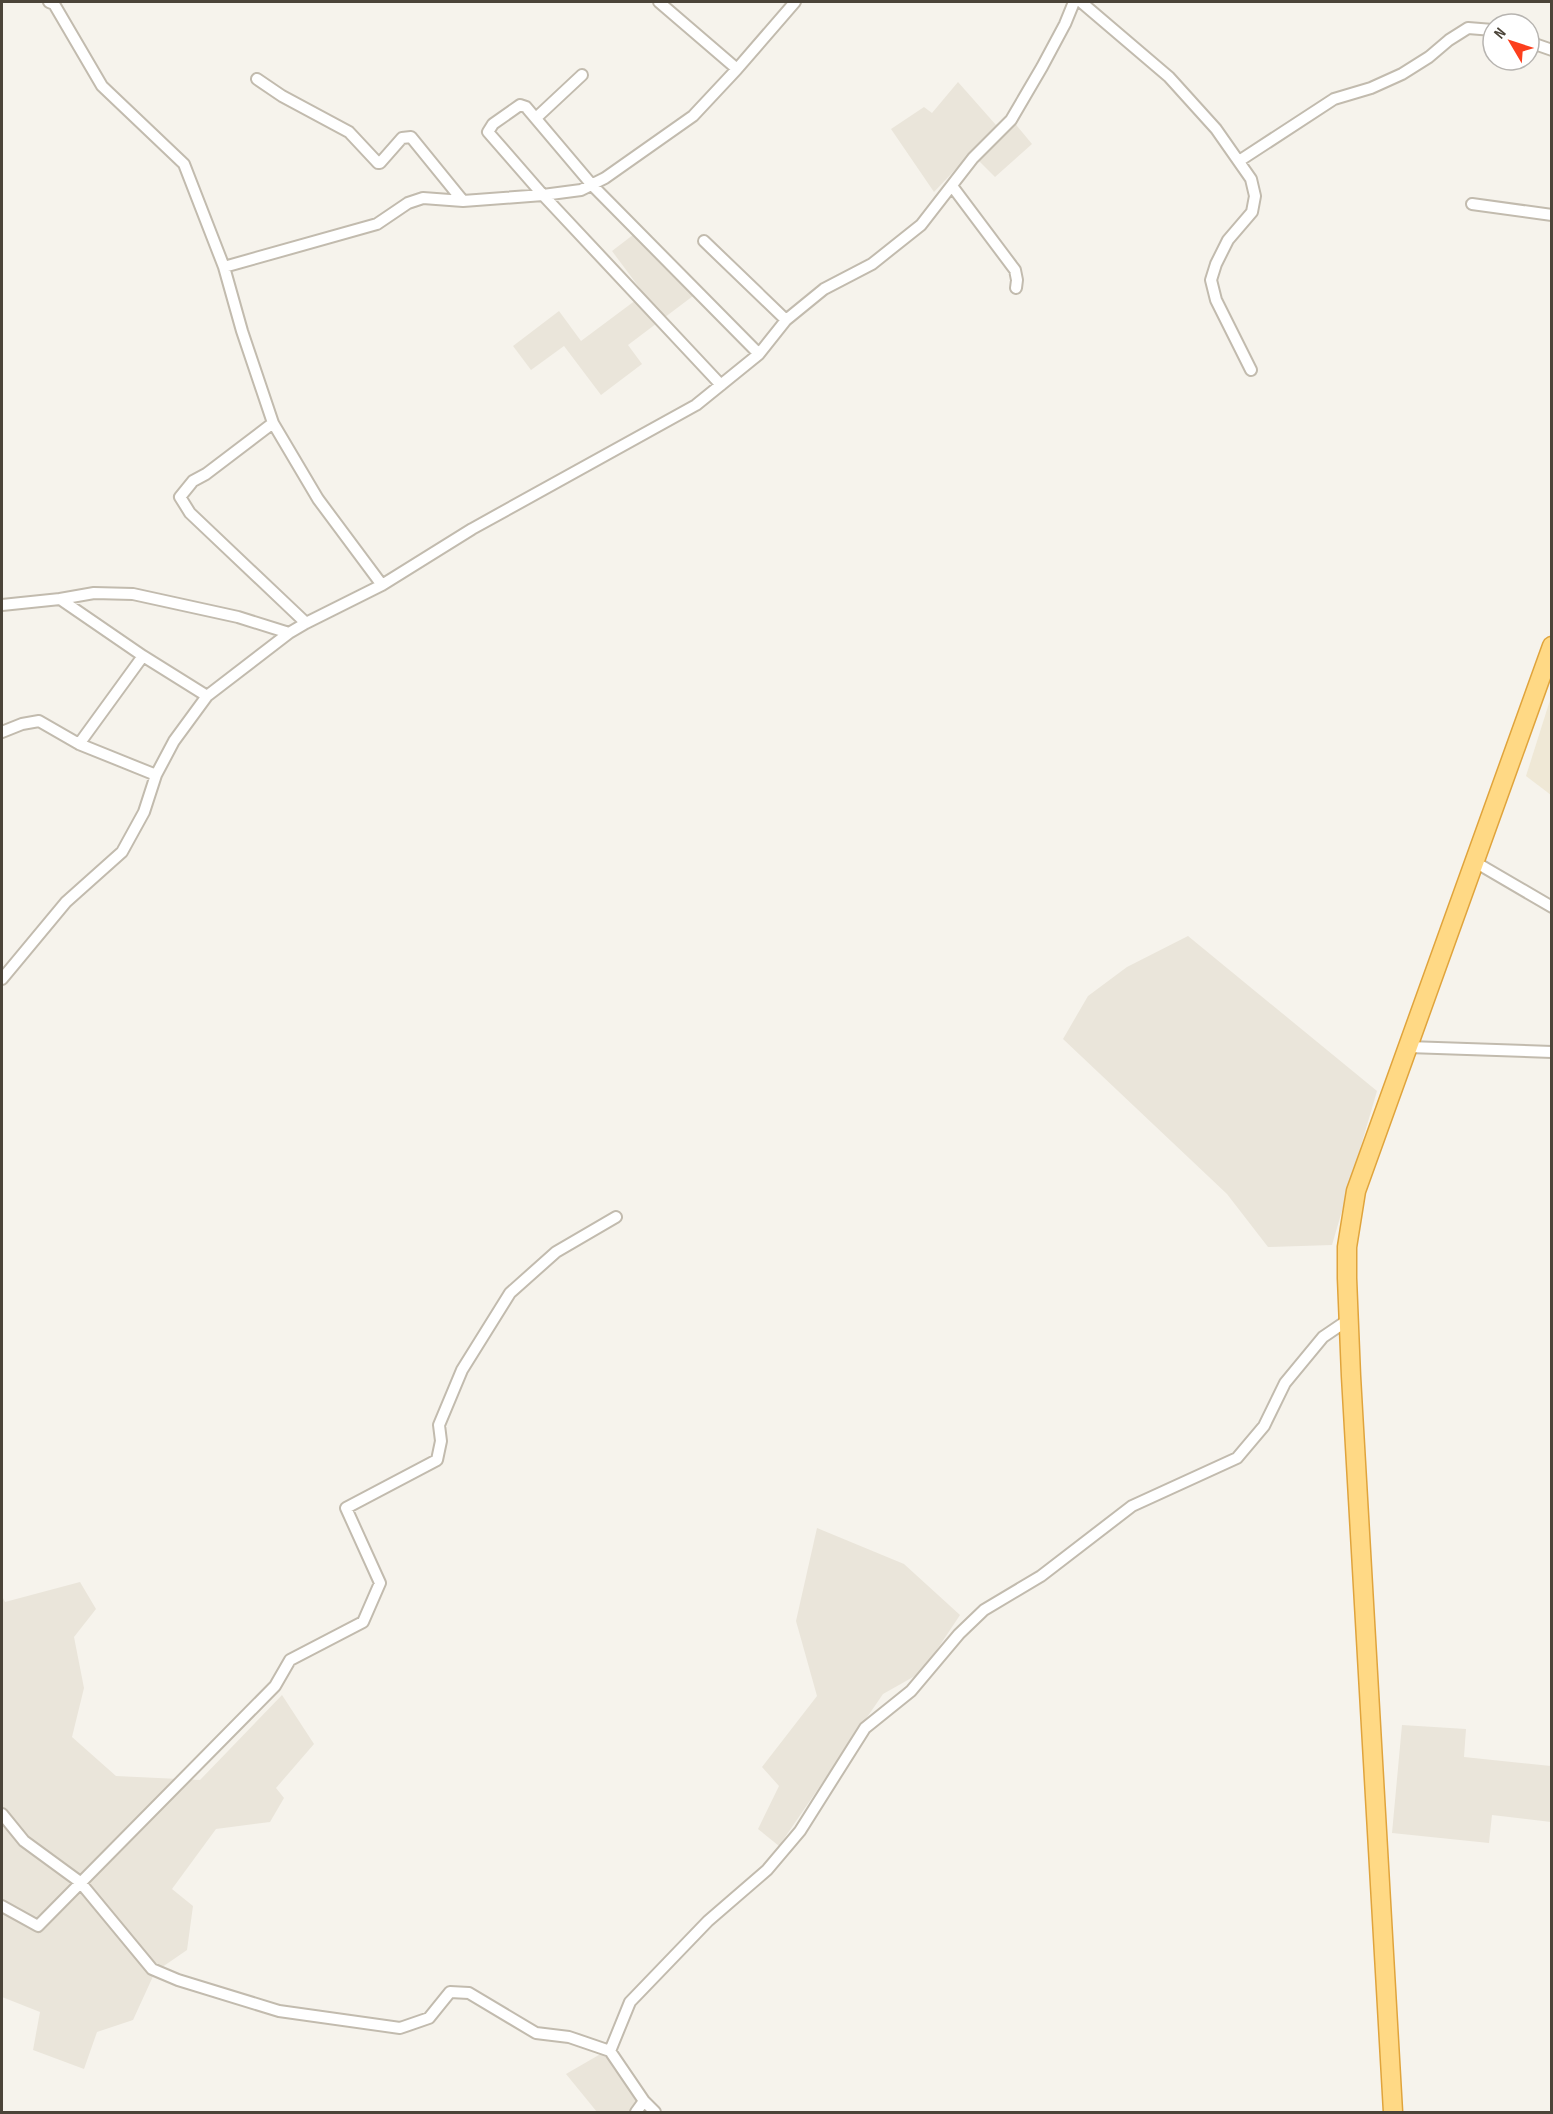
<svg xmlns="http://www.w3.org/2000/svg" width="1553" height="2114" viewBox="0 0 1553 2114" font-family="'Sofia Sans Condensed',sans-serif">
  <rect width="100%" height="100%" fill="#f6f3ec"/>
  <path fill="#eae5da" d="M958,82L996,125L1008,115L1032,144L995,177L971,153L934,192L891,129L924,107L932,113Z
    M642,228L693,296L628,345L642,364L601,395L564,346L531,370L513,346L559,311L581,341L644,294L612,251Z
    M1188,936L1377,1091L1332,1245L1268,1247L1227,1194L1063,1039L1088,996L1127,967Z
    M817,1528L904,1564L960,1615L922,1672L883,1694L779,1846L758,1829L779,1786L762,1767L817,1696L796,1621Z
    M80,1582L96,1609L74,1637L84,1688L72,1737L116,1776L200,1780L282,1695L314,1744L276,1788L284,1798L270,1822L216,1829L172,1889L193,1906L187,1950L155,1972L133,2020L97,2032L84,2069L33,2050L40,2012L2,1997V1596L5,1602Z
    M1402,1725L1466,1729L1464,1757L1551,1766V1822L1492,1815L1489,1843L1392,1833Z
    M604,2052L647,2112H597L566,2074Z"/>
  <path fill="#efe8d6" d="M1551,697V795L1526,776Z"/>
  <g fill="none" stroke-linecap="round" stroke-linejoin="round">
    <defs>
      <path id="minor" d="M49,2L54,4L102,86L184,164L224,267L242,331L273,423L318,499L382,585
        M659,2L737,69
        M1081,2L1169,77L1216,129L1251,179L1255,196L1252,212L1228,240L1216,264L1211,280L1216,300L1251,370
        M1529,42L1552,50
        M257,79L282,96L349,132L378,163H380L402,138L411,137L463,201
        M536,118L582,75
        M1239,161L1334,99L1371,88L1402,74L1429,57L1449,40L1468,28L1493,30
        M952,186L1015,270L1017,280L1016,288
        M1472,204L1552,215
        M704,241L786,320
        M224,267L377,224L408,203L423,198L463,201L543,195L581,190L605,178L693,116L737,69L795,2
        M721,385L543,195L488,132L493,124L520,105L526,107L592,185L759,354
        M273,423L206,474L193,481L180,497L190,513L306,623
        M60,599L143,656L207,696
        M2,605L60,599L94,593L133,594L238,617L289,633
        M2,732L22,724L39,721L79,744L156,775
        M79,744L143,656
        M1475,862L1552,907
        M2,979L66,902L122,852L144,812L156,775L174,741L207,696L289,633L306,623L382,585L472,529L696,405L759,354L786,320L824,289L872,264L921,225L973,158L1011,120L1042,67L1065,24L1074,2
        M1408,1047L1552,1052
        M2,1814L24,1841L80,1882L152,1969L178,1980L279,2011L400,2028L429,2018L450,1992L469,1993L536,2033L569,2037L610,2051
        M2,1906L38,1926L275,1686L290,1660L363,1622L380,1583L346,1508L437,1460L441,1441L439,1425L462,1370L510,1293L556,1252L616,1217
        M644,2101L655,2112
        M636,2112L644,2101L610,2051L630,2002L708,1921L767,1870L800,1831L865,1728L911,1691L959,1634L984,1610L1041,1576L1132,1506L1237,1458L1264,1426L1285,1383L1323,1337L1348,1320"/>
      <path id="trunk" d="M1393,2112L1351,1376L1347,1278V1247L1356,1191L1552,646"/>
    </defs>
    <use href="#minor" stroke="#c2bbae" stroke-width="14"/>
    <use href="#trunk" stroke="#e0a43c" stroke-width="21"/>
    <use href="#minor" stroke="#fff" stroke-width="10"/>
    <use href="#trunk" stroke="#ffd985" stroke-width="18"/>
  </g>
  <rect width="1553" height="2114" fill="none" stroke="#4b4439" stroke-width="6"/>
  <g transform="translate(1511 42) rotate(309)"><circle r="28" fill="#ffffff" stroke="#b7b4b0" stroke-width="1.5"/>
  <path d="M0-4.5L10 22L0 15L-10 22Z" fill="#fc3f1d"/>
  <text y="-9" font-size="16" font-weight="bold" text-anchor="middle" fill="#4b4439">N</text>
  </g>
</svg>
